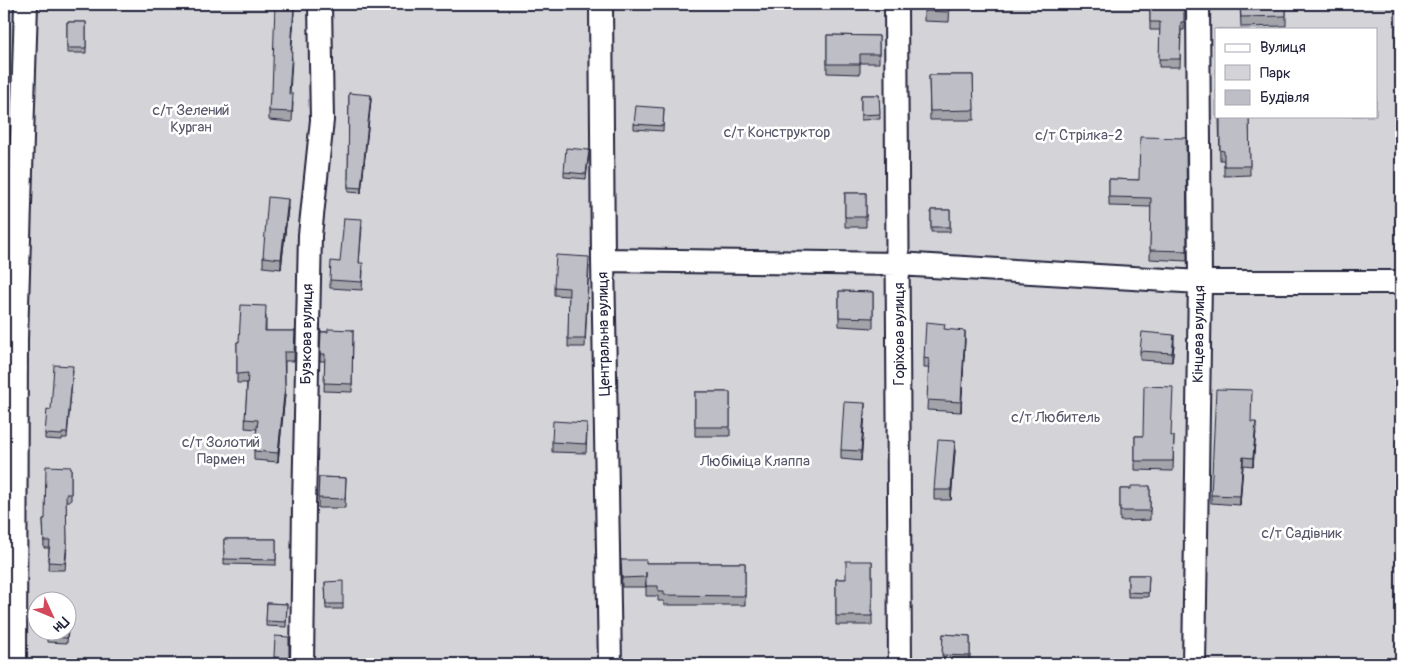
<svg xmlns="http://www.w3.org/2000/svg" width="1405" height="668" viewBox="0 0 1405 668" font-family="Pangolin,sans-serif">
  <rect width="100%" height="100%" fill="#f2f2f3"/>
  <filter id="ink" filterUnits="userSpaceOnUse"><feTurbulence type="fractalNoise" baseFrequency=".02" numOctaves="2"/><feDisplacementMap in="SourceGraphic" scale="10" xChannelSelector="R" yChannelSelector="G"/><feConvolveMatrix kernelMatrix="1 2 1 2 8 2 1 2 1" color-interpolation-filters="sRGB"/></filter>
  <g filter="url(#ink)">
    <path fill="#d3d3d8" stroke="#7a7a8a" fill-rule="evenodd" d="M4,4H1401V664H4ZM1216,29H1376V116H1216ZM38,600H68V630H38Z"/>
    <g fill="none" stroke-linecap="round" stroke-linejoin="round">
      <defs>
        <path id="minor" d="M601,4L603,260L610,664
          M896,4L900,664
          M603,260L898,264L1200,282H1401
          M15,664L16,339L26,4
          M302,664L304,506L310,235L322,120L320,4
          M1194,664L1200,282L1198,4"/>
      </defs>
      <use href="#minor" stroke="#22223b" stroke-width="26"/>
      <use href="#minor" stroke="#fff" stroke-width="22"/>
    </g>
    <path fill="#a3a3aa" stroke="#22223b" d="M950,4L949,22L924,21V11Z
      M1150,4H1184V30H1181L1180,67H1159L1160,30H1150Z
      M1240,4H1286V26L1241,27Z
      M294,16L291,50L292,59L290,94L293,103L292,122L269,120V111Z
      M67,22H86V53H67Z
      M827,35L879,36V63H860V74L827,73Z
      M929,75H973L974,120H930Z
      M349,93L371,100L361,193L348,192Z
      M861,95H879L880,119L861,120Z
      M664,108L663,131L634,129V124Z
      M1219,116H1249L1250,175L1224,176V160H1220Z
      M1186,138L1187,261L1150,259L1151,207L1109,206V179L1139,180Z
      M589,155L586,179L564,177V172Z
      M845,193H866V227H845Z
      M288,208L281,269L263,267V257Z
      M931,210H950V232H931Z
      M362,227L359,263L363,271L362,290L330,288V280Z
      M589,266L585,347H568L569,296L554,295V287Z
      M839,291L873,292V328L839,326Z
      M266,316V331H295L294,361H285V395L278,462L254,460V451L257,429L245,428L247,383H237V342H239Z
      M945,329L965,340L961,412L927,410L929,368H924V358Z
      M353,330L352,392L324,391L325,361H320L321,332Z
      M1174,344L1172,362L1140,360V351Z
      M73,371L67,438H62V440L45,439V434L51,410Z
      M695,392H730V436H695Z
      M865,412L861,461L841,459V450Z
      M1251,422L1256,430L1253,466L1243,465L1240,505L1211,503V495Z
      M587,432L586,453L552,452V442Z
      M1135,436H1174L1173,471L1135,470Z
      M955,451L951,500H934V490Z
      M71,467V501H66L67,548L65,570H48L49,548H44L43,519H45Z
      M319,477L346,478L345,508H318Z
      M1150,486V520L1120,521V489H1131Z
      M224,539H276V565L224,564Z
      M621,560L646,563H745V605H664V601H658V596H646V582V587H622Z
      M872,561V625H836V579H846Z
      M1128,575H1149L1148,597H1128Z
      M325,582L343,604V609H326Z
      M267,603L287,604L286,627L266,626Z
      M68,630L67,643L47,642V637Z
      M943,634L970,636V661L942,660Z
      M289,637V663L274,662V657Z"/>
    <path fill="#85858b" stroke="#22223b" d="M294,7V16L291,59V50Z
      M371,95V100L361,193V188Z
      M288,199V208L281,269V259Z
      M965,331V340L961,412V402Z
      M1174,335V344L1172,362V353Z
      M285,386V395L278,462V453Z
      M865,403V412L861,461V451Z
      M1256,422V430L1253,466V458Z
      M955,441V451L951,500V490Z
      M1243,457V465L1240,505V496Z"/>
    <path fill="#bebec6" stroke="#22223b" d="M924,4H950L949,12L924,11Z
      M1150,4H1184V22H1181L1180,59H1159L1160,22H1150Z
      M1240,4H1286V16L1241,17Z
      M275,5L294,7L291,50H292L289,94H293L292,112L269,111L270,92L272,93Z
      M67,22H86V48H67Z
      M827,35L879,36V54H860V64H827Z
      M929,75H973L974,110L930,111Z
      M349,93L371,95L361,188L348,187Z
      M861,95H879L880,114L861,115Z
      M636,106L664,108L663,126L634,124Z
      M1220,116H1249L1250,166H1224V151L1220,150Z
      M1140,137L1186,138L1187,251L1150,250L1151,198L1109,197V179L1139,180Z
      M566,148L589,150L586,174L564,172Z
      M845,193H866V217H845Z
      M268,197L288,199L281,259L263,257Z
      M931,210H950V227H931Z
      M344,218L362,219L359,263H363L362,282L330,280L331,261L340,262Z
      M556,255L589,257L585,339H568L569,288L554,287Z
      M839,291L873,292V318L839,317Z
      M241,305L266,306L265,331H295L294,352H284L285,386L278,453L254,451L258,420L245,419L248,373L237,374V342H239Z
      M926,322L945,324L944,329L965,331L961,402L927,400L929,359L924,358Z
      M328,329L353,330L352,384L324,383L325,354H320L321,332H328Z
      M1142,332L1174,335L1172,353L1140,351Z
      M54,365L73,366L67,433H62V435L45,434L47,409L51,410Z
      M1144,386L1173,387L1171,436H1174L1173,461H1135V436H1143Z
      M1216,389L1252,390L1251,422H1256L1253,458L1243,457L1240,496L1211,495Z
      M695,392H730V427H695Z
      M844,402L865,403L861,451L841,450Z
      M553,421L587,423L586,444L552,442Z
      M938,440L955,441L951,490H934Z
      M46,466L71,467V494H66L67,540L65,563L48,562L50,541H44L43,519H45Z
      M319,477L346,478L345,499L318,498Z
      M1131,486H1150V511H1120V489H1131Z
      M224,539H276V560L224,559Z
      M621,560H646V563H745V596L664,595V591H658V586H646V572V577L622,578Z
      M846,561H872V616H836V579H846Z
      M1128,575H1149L1148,593L1128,592Z
      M343,581V604H326L325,582Z
      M267,603L287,604L286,622L266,621Z
      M47,630H67V638L47,637Z
      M943,634L970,636V656L942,655Z
      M275,636L289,637V658L274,657Z"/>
  </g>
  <g text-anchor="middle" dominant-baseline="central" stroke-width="5" stroke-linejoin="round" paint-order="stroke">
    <g font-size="15" fill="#57576a" stroke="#fff">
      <text x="191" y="110">с/т Зелений<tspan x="191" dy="17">Курган</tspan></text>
      <text x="777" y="132">с/т Конструктор</text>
      <text x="1079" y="135">с/т Стрілка-2</text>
      <text x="1056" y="417">с/т Любитель</text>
      <text x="221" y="442">с/т Золотий<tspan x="221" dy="17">Пармен</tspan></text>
      <text x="755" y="461">Любіміца Клаппа</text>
      <text x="1302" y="533">с/т Садівник</text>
    </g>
    <g font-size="15" fill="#22223b" stroke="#fff">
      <text transform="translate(307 334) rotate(-89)">Бузкова вулиця</text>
      <text transform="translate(604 334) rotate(-91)">Центральна вулиця</text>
      <text transform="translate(899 334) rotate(-90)">Горіхова вулиця</text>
      <text transform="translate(1199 334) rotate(-89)">Кінцева вулиця</text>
    </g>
  </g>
  <rect width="1405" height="668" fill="none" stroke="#fff" stroke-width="20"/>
  <rect x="10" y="10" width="1385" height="648" fill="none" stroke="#22223b" stroke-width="2" filter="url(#ink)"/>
  <rect x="1215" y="28" width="162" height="90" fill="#ffffff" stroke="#a7a7b1"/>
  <rect x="1225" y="44" width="25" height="8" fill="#ffffff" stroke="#a7a7b1"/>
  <text x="1260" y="52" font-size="15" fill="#22223b">Вулиця</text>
  <rect x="1225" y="65" width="25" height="15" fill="#d3d3d8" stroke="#a7a7b1"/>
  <text x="1260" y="78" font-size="15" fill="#22223b">Парк</text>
  <rect x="1225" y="90" width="25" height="15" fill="#bebec6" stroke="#a7a7b1"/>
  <text x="1260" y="102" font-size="15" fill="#22223b">Будівля</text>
  <g transform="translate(52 616) rotate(134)"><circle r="24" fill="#ffffff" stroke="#a7a7b1"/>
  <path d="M0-4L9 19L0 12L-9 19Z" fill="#d1495b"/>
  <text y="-8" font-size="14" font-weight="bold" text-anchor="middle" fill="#22223b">Пн</text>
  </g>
</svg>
